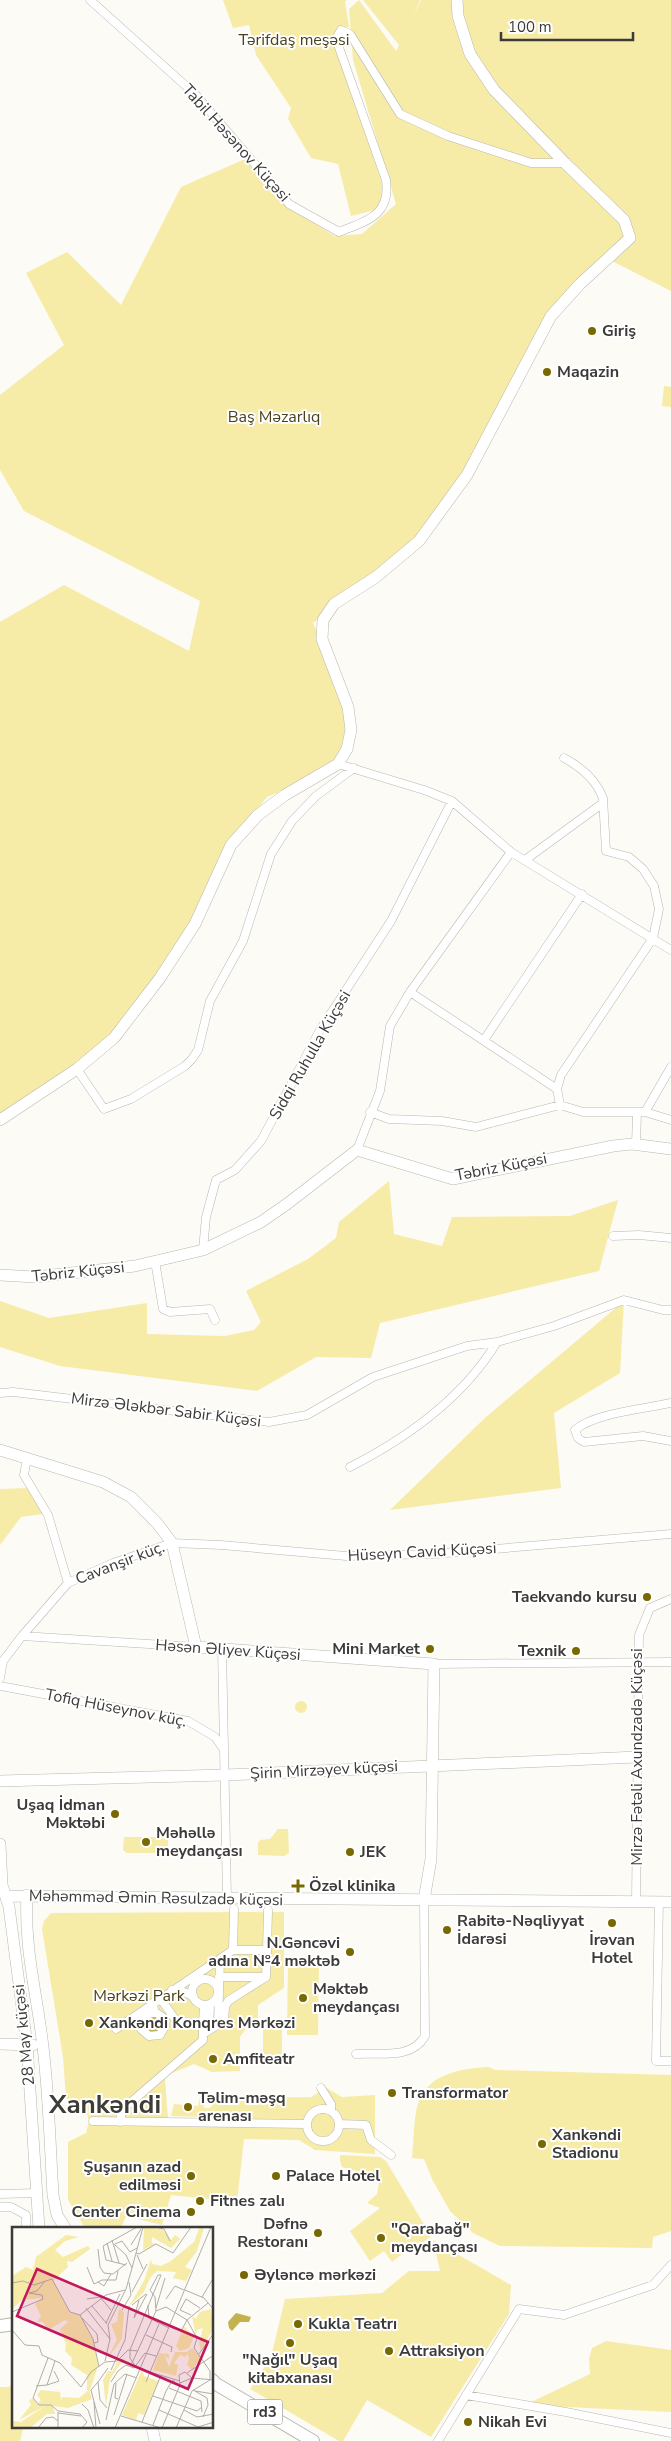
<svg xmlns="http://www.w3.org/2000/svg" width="671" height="2441" viewBox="0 0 671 2441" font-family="'Nunito Sans',sans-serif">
  <rect width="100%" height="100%" fill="#fcfbf5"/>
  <path fill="#f7eba8" d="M223,0H347L345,1L349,27L340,28L334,41L384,189L379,209L351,216L338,164L311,158L288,119L291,108L256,55L249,25L233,28Z
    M359,0L396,51L399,45L363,0H420L414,15L421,0H671V291L610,260L567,292L516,395L472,475L406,555L313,623L338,676L351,717L340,757L298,784L267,797L233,839L192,923L160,976L107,1043L0,1115V622L64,585L189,651L200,601L24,511L0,470V395L64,345L26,273L67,252L121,305L181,187L245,159L286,206L335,236L362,234L396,204L353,60L349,9Z
    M664,386L671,387V407L662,406Z
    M389,1181L394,1234L442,1246L452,1217L570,1216L618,1200L599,1271L380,1323L371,1358L316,1357L257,1391L60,1366L0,1347V1301L49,1318L147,1303V1334L225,1336L254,1330L261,1322L246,1291L308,1259L336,1238L339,1222Z
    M624,1301L620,1373L554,1413L561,1488L390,1510L486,1417Z
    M29,1488L43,1514L21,1517L0,1545V1489Z
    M295 1707a6 6 0 1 1 12 0a6 6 0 1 1-12 0Z
    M278,1829H288L289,1853L284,1856L258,1855V1843L260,1840L270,1839Z
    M124,1837H168V1851L163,1853H127L123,1850Z
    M284,1912V1988L258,2005V2019H245V2030L240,2037V2071L212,2072L194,2064L170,2074L165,2079L168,2118H203L209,2109L202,2117L171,2116L174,2104L198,2106L200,2097H204V2108H210L218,2098L312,2097L325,2087L342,2097L375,2095V2154L315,2150L299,2140L244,2139L237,2202L171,2195L162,2225L126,2216L121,2228H85L68,2200V2142L86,2133L89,2121L86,2110L66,2098L63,2057L42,1929L44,1921L51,1913Z
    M288,1960H319L318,2035H287Z
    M263,2029L282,2030V2063L263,2062Z
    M489,2067L495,2070L671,2075V2231L653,2237L652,2248L500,2246L473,2233L450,2211L433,2181L424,2159L412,2158C414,2141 413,2120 418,2104C427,2074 462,2068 489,2067Z
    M340,2155L380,2157L386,2161L431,2236L415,2249L412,2246L392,2262L384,2251L370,2261L350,2231L380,2208L367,2203L377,2194L379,2183L371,2175L342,2167L340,2161Z
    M433,2240L511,2285L509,2314L431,2437L367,2400L343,2441H339L250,2389L271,2357L285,2299L382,2293L409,2271H440Z
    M606,2341L671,2350V2412L525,2405L590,2374L589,2359L592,2348Z
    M14,2381V2427H42L23,2429L20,2441H0V2387H9Z"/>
  <path fill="#c4b14f" d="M145 2024a8 8 0 1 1 16 0a8 8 0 1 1-16 0Z
    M236,2313L251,2317L249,2322H240L232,2331L229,2328L228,2322Z"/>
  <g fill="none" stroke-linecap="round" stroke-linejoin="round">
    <defs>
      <path id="street" d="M90,0L196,95L289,204L339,232C366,221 391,216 386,180L336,39L341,30L350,34L400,114L448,136L531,163H565
        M338,764L424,790L452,801L511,852L671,950
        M525,860L603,803
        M410,992L557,1089
        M484,1040L582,894
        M77,1069L104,1109L131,1099L185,1066L192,1059L198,1050L210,1001L243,941L271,854L292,821L316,796L354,768
        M560,1105L557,1089L561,1075L653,938L659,909L654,886L643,869L629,857L606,851L603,798C596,780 581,767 564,758
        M370,1112L389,1119L442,1121L476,1127L560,1105L583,1112H645L671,1120
        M645,1112L671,1067
        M636,1145L637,1112
        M357,1150L380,1091L390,1026L410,992L511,852
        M613,1236L639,1235L671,1238
        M203,1250L206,1217L216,1180L235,1170L261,1141L320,1030L391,921L452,801
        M155,1261L163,1309L170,1312L210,1309L215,1320
        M0,1393L13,1392L269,1422L307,1415L373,1377L467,1346L497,1342L554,1326L624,1300L663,1310H671
        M671,1403C645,1409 594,1413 575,1430L578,1438L584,1442L643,1436L671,1441
        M27,1458L24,1475L48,1515L68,1583
        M350,1467C407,1438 463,1398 497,1342
        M22,1636L196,1647
        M222,1648L227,1899
        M434,1664L671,1662
        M0,1678L3,1661L22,1636L68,1583L113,1563L172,1543L221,1545L346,1556L435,1554L671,1534
        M0,1686L188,1721L215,1737L222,1747
        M636,1901L639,1635L650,1608L671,1599
        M659,1902L656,2061H671
        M233,1950L234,1909
        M219,1977H265
        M192 1992a13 13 0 1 1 26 0a13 13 0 1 1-26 0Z
        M172,1990L181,1991L193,1996
        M160,1998L177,2022L203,2023V2034L224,2021L225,2007L228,2001L266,1977L267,1950
        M152,2003L155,2012L164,2018L165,2026L160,2035L149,2036L141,2029V2022L144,2016L155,2012
        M203,2023L204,2005
        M218,2025L220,1959
        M116,2029L233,1950H267L268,1910
        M209,2030L210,2004
        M356,2054C379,2052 412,2060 425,2036L424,1900
        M321,2088L331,2104V2110
        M307 2125a16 16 0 1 1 32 0a16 16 0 1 1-32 0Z
        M93,2121L307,2124
        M120,2122L122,2110L203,2040V2034
        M340,2124L366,2125L371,2140L391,2155
        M0,2194L37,2193
        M0,2207H11L26,2215V2228
        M466,2395L566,2412L671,2433
        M438,2441L519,2309L564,2315L653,2285L671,2265"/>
      <path id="secondary" d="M0,1120L77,1069L114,1038L160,978L195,924L231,845L258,815L285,795L338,764L347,749L351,730L348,707L322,639L323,620L334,604L376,577L419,541L467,475L551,316L580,284L630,238L624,220L565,163L494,90L470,54L458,16L457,0
        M0,1275L35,1277L135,1266L203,1250L261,1222L287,1204L357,1150L453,1179L613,1146L632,1144L671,1149
        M0,1450L103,1482L131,1497L157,1523L172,1543L196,1647L434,1664L431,1859L424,1900
        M0,1781L225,1775L637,1757
        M0,1844L2,1885L9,1907L27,2045L39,2228
        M27,1895C24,1949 37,1994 43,2047C49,2096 50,2146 53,2195L57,2215L65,2228
        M6,1896L671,1902
        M0,2044L33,2045
        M152,2427L155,2441"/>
      <path id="primary" d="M0,2326L14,2324
        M212,2380L216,2384L313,2441"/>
    </defs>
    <use href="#street" stroke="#b8b7b1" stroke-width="9"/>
    <use href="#secondary" stroke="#b8b7b1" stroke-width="12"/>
    <use href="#primary" stroke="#b8b7b1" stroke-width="14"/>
    <use href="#street" stroke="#fff" stroke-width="8"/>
    <use href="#secondary" stroke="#fff" stroke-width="11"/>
    <use href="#primary" stroke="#fff" stroke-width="12"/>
  </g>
  <g fill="#786800" stroke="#fff" stroke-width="2">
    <circle cx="592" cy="331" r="5"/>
    <circle cx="547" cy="372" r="5"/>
    <circle cx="647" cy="1597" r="5"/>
    <circle cx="430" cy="1649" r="5"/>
    <circle cx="576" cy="1651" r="5"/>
    <circle cx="115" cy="1814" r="5"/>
    <circle cx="146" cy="1842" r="5"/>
    <circle cx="350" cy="1852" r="5"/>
    <path d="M295.5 1878.5h5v5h5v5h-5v5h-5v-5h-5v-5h5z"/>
    <circle cx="612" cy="1923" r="5"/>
    <circle cx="447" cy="1930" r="5"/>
    <circle cx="350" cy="1952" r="5"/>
    <circle cx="303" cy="1998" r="5"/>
    <circle cx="89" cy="2023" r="5"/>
    <circle cx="213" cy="2059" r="5"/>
    <circle cx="392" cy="2093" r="5"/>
    <circle cx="188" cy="2107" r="5"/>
    <circle cx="542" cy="2144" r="5"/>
    <circle cx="191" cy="2176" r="5"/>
    <circle cx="276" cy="2176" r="5"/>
    <circle cx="200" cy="2201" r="5"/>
    <circle cx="191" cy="2212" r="5"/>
    <circle cx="318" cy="2233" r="5"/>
    <circle cx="381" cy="2238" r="5"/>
    <circle cx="244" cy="2275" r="5"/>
    <circle cx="298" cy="2324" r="5"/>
    <circle cx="290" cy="2343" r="5"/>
    <circle cx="389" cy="2351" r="5"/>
    <circle cx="468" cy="2422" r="5"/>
  </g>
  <g text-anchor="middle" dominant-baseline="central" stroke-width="4" stroke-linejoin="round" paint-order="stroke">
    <rect fill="#fff" stroke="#767674" stroke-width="1" x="247.5" y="2399.5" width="35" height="25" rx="4"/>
    <g font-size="15" font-weight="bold" fill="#3c3b39">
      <text x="265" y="2412">rd3</text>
    </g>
    <g font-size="16" fill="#4a4219" stroke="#fff">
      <text x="294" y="40">Tərifdaş meşəsi</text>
      <text x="274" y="417">Baş Məzarlıq</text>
      <text x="139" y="1996">Mərkəzi Park</text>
    </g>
    <g font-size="16" fill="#3c3b39" stroke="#fff">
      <text transform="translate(236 143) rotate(48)">Tabil Həsənov Küçəsi</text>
      <text transform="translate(310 1055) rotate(-60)">Sidqi Ruhulla Küçəsi</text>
      <text transform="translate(501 1167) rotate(-11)">Təbriz Küçəsi</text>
      <text transform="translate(78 1272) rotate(-6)">Təbriz Küçəsi</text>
      <text transform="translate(166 1410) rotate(7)">Mirzə Ələkbər Sabir Küçəsi</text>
      <text transform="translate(422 1552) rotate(-3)">Hüseyn Cavid Küçəsi</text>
      <text transform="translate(120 1563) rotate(-21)">Cavanşir küç.</text>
      <text transform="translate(228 1650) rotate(4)">Həsən Əliyev Küçəsi</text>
      <text transform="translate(116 1708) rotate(11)">Tofiq Hüseynov küç.</text>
      <text transform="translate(637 1757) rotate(-90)">Mirzə Fətəli Axundzadə Küçəsi</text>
      <text transform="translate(324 1770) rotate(-3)">Şirin Mirzəyev küçəsi</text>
      <text transform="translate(156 1898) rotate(1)">Məhəmməd Əmin Rəsulzadə küçəsi</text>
      <text transform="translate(24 2035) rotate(-96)">28 May küçəsi</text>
    </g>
    <g font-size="16" font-weight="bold" fill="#3c3b39" stroke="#fff" text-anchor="start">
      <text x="602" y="331">Giriş</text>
      <text x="557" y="372">Maqazin</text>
      <text x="637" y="1597" text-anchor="end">Taekvando kursu</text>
      <text x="420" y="1649" text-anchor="end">Mini Market</text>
      <text x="566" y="1651" text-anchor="end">Texnik</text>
      <text x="105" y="1805" text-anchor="end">Uşaq İdman<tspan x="105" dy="18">Məktəbi</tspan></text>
      <text x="156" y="1833">Məhəllə<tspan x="156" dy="18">meydançası</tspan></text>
      <text x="360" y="1852">JEK</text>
      <text x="309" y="1886">Özəl klinika</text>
      <text x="457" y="1921">Rabitə-Nəqliyyat<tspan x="457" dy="18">İdarəsi</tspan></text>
      <text x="612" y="1940" text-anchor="middle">İrəvan<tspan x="612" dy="18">Hotel</tspan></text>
      <text x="340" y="1943" text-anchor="end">N.Gəncəvi<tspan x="340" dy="18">adına №4 məktəb</tspan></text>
      <text x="313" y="1989">Məktəb<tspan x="313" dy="18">meydançası</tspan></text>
      <text x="99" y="2023">Xankəndi Konqres Mərkəzi</text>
      <text x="223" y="2059">Amfiteatr</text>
      <text x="402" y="2093">Transformator</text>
      <text x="198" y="2098">Təlim-məşq<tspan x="198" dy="18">arenası</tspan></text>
      <text x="552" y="2135">Xankəndi<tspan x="552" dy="18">Stadionu</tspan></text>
      <text x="181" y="2167" text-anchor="end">Şuşanın azad<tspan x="181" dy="18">edilməsi</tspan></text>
      <text x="286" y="2176">Palace Hotel</text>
      <text x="210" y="2201">Fitnes zalı</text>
      <text x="181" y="2212" text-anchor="end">Center Cinema</text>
      <text x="308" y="2224" text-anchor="end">Dəfnə<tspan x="308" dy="18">Restoranı</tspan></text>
      <text x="391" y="2229">"Qarabağ"<tspan x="391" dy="18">meydançası</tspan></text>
      <text x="254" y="2275">Əyləncə mərkəzi</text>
      <text x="308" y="2324">Kukla Teatrı</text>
      <text x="399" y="2351">Attraksiyon</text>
      <text x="290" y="2360" text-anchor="middle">"Nağıl" Uşaq<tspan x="290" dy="18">kitabxanası</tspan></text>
      <text x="478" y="2422">Nikah Evi</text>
    </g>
    <g font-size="26" font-weight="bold" fill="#3d3c37" stroke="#fff">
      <text x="105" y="2104">Xankəndi</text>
    </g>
  </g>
  <g transform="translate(12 2227)">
    <rect width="201" height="201" fill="#fcfbf5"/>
    <path d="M132,0L150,2L159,13L163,8L168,12L159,21L140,10V16L144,17L131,23ZM184,0L192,1L185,24L173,40L180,43L174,54L161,51L164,45L145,44L138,51L132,65L117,79L132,54L139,32L140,37L149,39L159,34L182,15L187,2ZM54,8L67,10L53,14L43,23L51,30L76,19L78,22L60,35L55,34L56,40L41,54L58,86L68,88L81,113L86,139L78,163H75V148L59,138L60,131L53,124L54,117L48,102L56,95L53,93L36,103L31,95H25L29,89L23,77L30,71L10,73L0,82V49L14,40L21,43L24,30ZM107,81L112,85L110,112L95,132L105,113L99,97L105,95ZM199,82L201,102L189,124L187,116L191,101L185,103L184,109L180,89L184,92L188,85ZM172,99L182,110L177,121L168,124L164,119ZM180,121L189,131L180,143L175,138L177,131L175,126L174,130L168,128L162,136L166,138L164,149L141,143L147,126L157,127V132L153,129L157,140L163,125H175ZM112,131L113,135L108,137L98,152L94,179L91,153L96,144H101L105,135ZM130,143L132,149L146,154L132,188L126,186L124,193L110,188ZM29,163L48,165L49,173L50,170L67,171L77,163L80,172L56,181L41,179L43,187H35L18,201H0V194L9,195L33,179L7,193L19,178L17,174L21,171L25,177L29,173L25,168Z" fill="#f7eba8"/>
    <path fill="none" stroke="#afaeaa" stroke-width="1" d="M143,0L152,2L158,14M100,13L107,36M95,16L100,34M103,17L110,14L118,25L125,21M119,18L129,2M86,22L88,40L92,46L101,47L115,36M124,26L127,27L144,17L161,26L179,0M125,28L131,42M94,33L91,19L125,0M94,33L114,38M75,40L82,57L90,53H104L106,44M120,41L131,0M86,55L92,59L99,47M0,56L11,54L22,58L40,52L58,85L68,88M138,63L146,48H149M173,63L192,71L202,83M120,65L135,37M190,70L202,50M75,72L88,70L99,83M154,72L163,59L172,63M127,73L122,91L135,67M120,78L134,67M136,78L137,91L157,101M80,79L95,97M74,81L98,112M144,81L153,51M110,83L119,68L117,55M144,84L154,80L175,93L185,111L182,121L198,144V153L180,164L164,201M0,85L31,72L30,68L17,66L25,64L33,54M68,88L81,112L87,140M68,88L94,68L113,63M179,88L168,83L174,72L188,81M70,91L85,107L86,115L82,116M94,96L108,67M158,100L169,104L175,93L196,76M0,103L13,118L27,119L30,128L48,136L69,160L79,145L93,135L105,134L116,123L126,124M134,108L160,120L159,125M187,127L202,106M36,131L21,171L27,178H39L46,184M93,134L98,112L96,98L114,62L120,41L114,28L102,17M120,136L144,84L143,70L138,63M123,139L118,131V123L149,48M130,142L138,145L134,155M99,143L113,113L117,79M175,146L202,128M168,154L138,145L199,0M86,155L79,163L88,197M99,155L106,144L114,138L122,141L133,126L144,129M104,156L103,171L106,172M168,156L180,151L202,153M35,158L47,154L42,144M24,159L35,158L43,134M157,161L189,174L190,185M181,163L195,171L196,178L191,190M183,164L202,167M141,169L185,184L190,180M82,175L84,201M70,177L76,183L82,201M95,181L88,173L86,155L96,141M147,183L186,200L202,195M172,183L185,190L202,187M46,184L68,187L75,195L70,201M46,185V201M46,186L69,189M102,188L115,147M109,189L149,201M94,193L102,157L113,147L125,151M130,195L149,148M141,198L154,164L160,154H163M26,201L34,191L41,190L46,194M103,201L147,97M150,201L168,158L167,148L173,145L180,151"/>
    <path fill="#c2185b" fill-opacity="0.15" stroke="#c2185b" stroke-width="2.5" d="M25,42L196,115L176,162L5,89Z"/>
    <rect width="201" height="201" fill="none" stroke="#3c3b39" stroke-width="2.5"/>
  </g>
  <path d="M501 32v8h132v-8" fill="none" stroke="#3c3b39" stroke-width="2.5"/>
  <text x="508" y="32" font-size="15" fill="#3c3b39" stroke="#ffffff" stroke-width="4" paint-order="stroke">100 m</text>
</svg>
